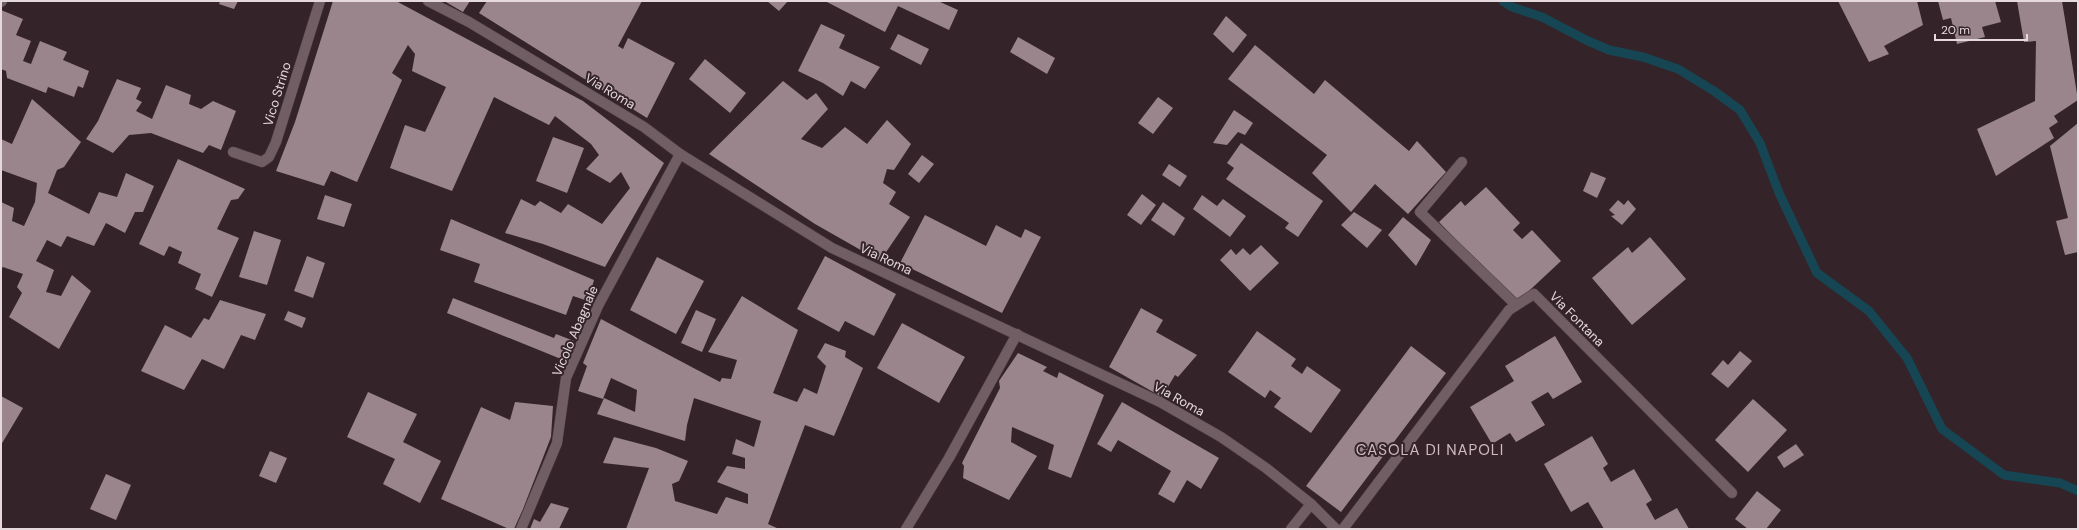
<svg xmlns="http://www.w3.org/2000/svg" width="2079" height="530" viewBox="0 0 2079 530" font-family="'DM Sans',sans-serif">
  <rect width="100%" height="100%" fill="#342429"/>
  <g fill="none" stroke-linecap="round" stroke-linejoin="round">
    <path stroke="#164653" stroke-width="9" d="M1503,1L1512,7L1542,17L1586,40L1609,50L1643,57L1678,69L1714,91L1740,110L1760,143L1779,193L1817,273L1869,311L1907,358L1942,429L2004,475L2060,483L2078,491"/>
  </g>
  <path fill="#99858b" d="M220,1H238L234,9L219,4Z
    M333,1H396L583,101L664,163L605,267L543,244L505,233L521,199L535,206L540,201L561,213L568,204L602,224L630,188L621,172L610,183L586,169L599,155L591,144L555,116L549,125L494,97L452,191L390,168L405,125L425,132L446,87L412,71L415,54L408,45L392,73L402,80L357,182L331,171L324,186L276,171L295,122Z
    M444,1H470L463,12Z
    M487,1H642L618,46L623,49L628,38L675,63L647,118L479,13Z
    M767,1H788L779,11Z
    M825,1H938L958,10L949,30L898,6L885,32Z
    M1838,1H1917L1923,25L1884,46L1889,54L1869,62Z
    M1938,1H1995L2001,22L1982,27L1985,37L1957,44L1951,18L1943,20Z
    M2017,1H2062L2078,100L2054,116L2058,122L2049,128L2054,138L1996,176L1977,129L2035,101L2036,41L2024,42Z
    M1,10L23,19L16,35L31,41L23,61L31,64L40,41L67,52L63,60L89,71L83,88L78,86L74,97L48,87L46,93L7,78L6,71L1,69Z
    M1226,16L1247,35L1233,53L1213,34Z
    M821,24L845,35L839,48L880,67L865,89L851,81L843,96L823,83L798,71Z
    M898,34L929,49L921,65L890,49Z
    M1018,37L1055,58L1047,74L1010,52Z
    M1255,45L1314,94L1325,80L1409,151L1417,141L1446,172L1408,214L1375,184L1351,212L1312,173L1327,155L1228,79Z
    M705,59L746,93L730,113L689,79Z
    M117,79L141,88L136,99L142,102L136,111L152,119L166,85L191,95L189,104L201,109L213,101L236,111L221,150L209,145L203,153L151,133L129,135L113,153L86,139L98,121Z
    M783,81L807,100L816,93L828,109L801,139L822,148L845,127L867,144L887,120L911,144L894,170L887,169L883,183L896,192L889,204L910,217L880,261L815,224L709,154Z
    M1158,97L1173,108L1153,134L1138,123Z
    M32,99L81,142L64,167L57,170L48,193L89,214L99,192L117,197L126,173L154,186L143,212H135L125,233L106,223L94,246L67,236L61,247L47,240L36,261L54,270L46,292L61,296L72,275L91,291L59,349L9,317L22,293L17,287L23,274L3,267L1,269V202L14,208L12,221L24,226L35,202L37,183L1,170V139L12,144Z
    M1234,110L1253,123L1245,135L1238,132L1227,145L1213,143Z
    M2078,123V252L2065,255L2056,221L2068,218L2050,146Z
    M553,137L584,148L567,193L536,181Z
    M1241,143L1323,201L1298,237L1285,228L1289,223L1226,179L1234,168L1227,163Z
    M922,155L934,164L919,183L908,174Z
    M178,159L245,189L238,199L231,200L217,229L239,238L212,297L195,289L201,274L178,263L182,252L169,246L164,256L139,244Z
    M1169,164L1187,176L1180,187L1162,175Z
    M1591,172L1606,178L1597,198L1583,191Z
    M1486,187L1520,223L1513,230L1522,239L1532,230L1561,261L1516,303L1439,222L1461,201L1465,206Z
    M1142,194L1156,205L1141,225L1127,215Z
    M325,195L352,204L344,227L317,219Z
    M1202,195L1217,206L1223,199L1246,216L1230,237L1193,209Z
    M1618,200L1624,205L1628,200L1636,209L1622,225L1611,216L1615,215L1609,210Z
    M1163,202L1185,218L1174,236L1151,220Z
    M1354,212L1382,230L1367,248L1341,225Z
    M925,215L986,246L996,225L1021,238L1025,229L1041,237L1002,313L900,263Z
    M1403,217L1431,240L1416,266L1388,235Z
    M451,219L594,280L588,301L573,296L566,315L474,282L480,264L440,250Z
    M254,231L281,240L267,285L239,277Z
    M1650,237L1686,279L1632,325L1592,278L1628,247L1632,253Z
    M1261,245L1279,263L1250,291L1220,260L1231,249L1236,255L1243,248L1250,255Z
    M307,256L325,263L313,298L294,291Z
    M825,256L896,294L874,336L845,321L839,332L797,309Z
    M657,257L704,281L676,334L630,310Z
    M742,296L798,330L773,393L797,402L804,388L817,394L826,366L817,357L825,343L846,351L845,357L863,368L834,436L805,425L768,524L779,529H626L649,468L603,463L614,437L656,448L688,461L679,481L672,484L675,501L717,514L726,497L748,504V494L717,482L727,466L745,469V458L732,454L736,439L754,447L761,421L694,398L687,425L685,441L597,414L604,398L635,412L637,390L611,378L603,399L578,391L587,366L583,363L601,319L720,382L722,378L731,379L737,360L708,352Z
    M453,298L554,338L556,334L574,341L566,361L447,313Z
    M220,300L266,314L255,340L241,335L224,369L202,359L184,390L141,371L165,325L191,338L204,318L209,320Z
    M1141,308L1163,320L1156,332L1197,355L1178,377L1175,375L1162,397L1109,367Z
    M696,310L716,319L702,352L681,343Z
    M288,311L306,318L302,328L284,320Z
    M902,323L965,357L939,403L877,368Z
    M1257,331L1296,359L1291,366L1302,374L1307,366L1341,390L1311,433L1274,407L1281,398L1270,390L1265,398L1228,372Z
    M1555,336L1582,382L1553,399L1548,392L1531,402L1545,425L1516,442L1510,433L1492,444L1470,407L1514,381L1505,366Z
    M1411,346L1446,373L1341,512L1306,486Z
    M1740,351L1752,361L1728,388L1711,374L1723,360L1728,365Z
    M1018,353L1047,367L1043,371L1057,378L1059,372L1104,395L1071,478L1048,469L1054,445L1012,427L1011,442L1037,456L1009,500L963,478L964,466L962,463L1000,388L999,381Z
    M368,392L417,414L403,442L441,461L420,503L383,484L395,459L347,437Z
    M1,396L23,408L1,445Z
    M1753,399L1787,430L1748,472L1715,440Z
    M515,402L553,406L551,437L523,509L514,529H509L441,499L481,407L510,420Z
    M1122,402L1219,458L1201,489L1187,480L1174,503L1158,494L1171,471L1118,440L1111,452L1097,444Z
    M1592,436L1608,464L1603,468L1611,482L1634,469L1652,500L1646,504L1655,520L1677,508L1689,529H1604L1588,502L1571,512L1544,464Z
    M1796,444L1804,455L1784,468L1777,457Z
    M270,451L287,458L276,483L259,476Z
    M106,474L131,485L116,520L90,509Z
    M1757,491L1781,510L1766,529H1748L1735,519Z
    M551,503L569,508L559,529H530L534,519L540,522Z"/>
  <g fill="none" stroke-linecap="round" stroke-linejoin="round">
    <defs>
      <path id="service" d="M1,2L2,1
        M233,152L262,162L269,157L276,142L320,1
        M1462,162L1420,212L1516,305
        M521,529L557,443L566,378L598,306L680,154
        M906,529L949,458L1017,334
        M1291,529L1311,504
        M1343,529L1509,310L1534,294L1732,493"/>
      <path id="tertiary" d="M428,1L469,22L644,127L680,154L832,248L1160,402L1221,437L1266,468L1311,504L1336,529"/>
    </defs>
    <use href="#service" stroke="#504247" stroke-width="11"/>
    <use href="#tertiary" stroke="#504247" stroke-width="11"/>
    <use href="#service" stroke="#715e64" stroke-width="10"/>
    <use href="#tertiary" stroke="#715e64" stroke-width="10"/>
  </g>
  <g text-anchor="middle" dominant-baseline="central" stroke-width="4" stroke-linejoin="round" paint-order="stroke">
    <g font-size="13" fill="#e5d9dd" stroke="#342429">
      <text transform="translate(610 91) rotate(31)">Via Roma</text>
      <text transform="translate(277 94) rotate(-73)">Vico Strino</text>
      <text transform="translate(886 259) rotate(25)">Via Roma</text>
      <text transform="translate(1577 319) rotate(45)">Via Fontana</text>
      <text transform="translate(575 331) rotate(-67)">Vicolo Abagnale</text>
      <text transform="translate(1179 399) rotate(29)">Via Roma</text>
    </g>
    <g font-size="15" letter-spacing="1" fill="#d0bac1" stroke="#342429">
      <text x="1430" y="450">CASOLA DI NAPOLI</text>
    </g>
  </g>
  <rect width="2079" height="530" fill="none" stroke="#e5d9dd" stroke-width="4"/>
  <path d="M1935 34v6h92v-6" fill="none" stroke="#e5d9dd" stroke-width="2"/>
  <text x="1941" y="34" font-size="12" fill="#e5d9dd" stroke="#342429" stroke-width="3" paint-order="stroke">20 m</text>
</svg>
